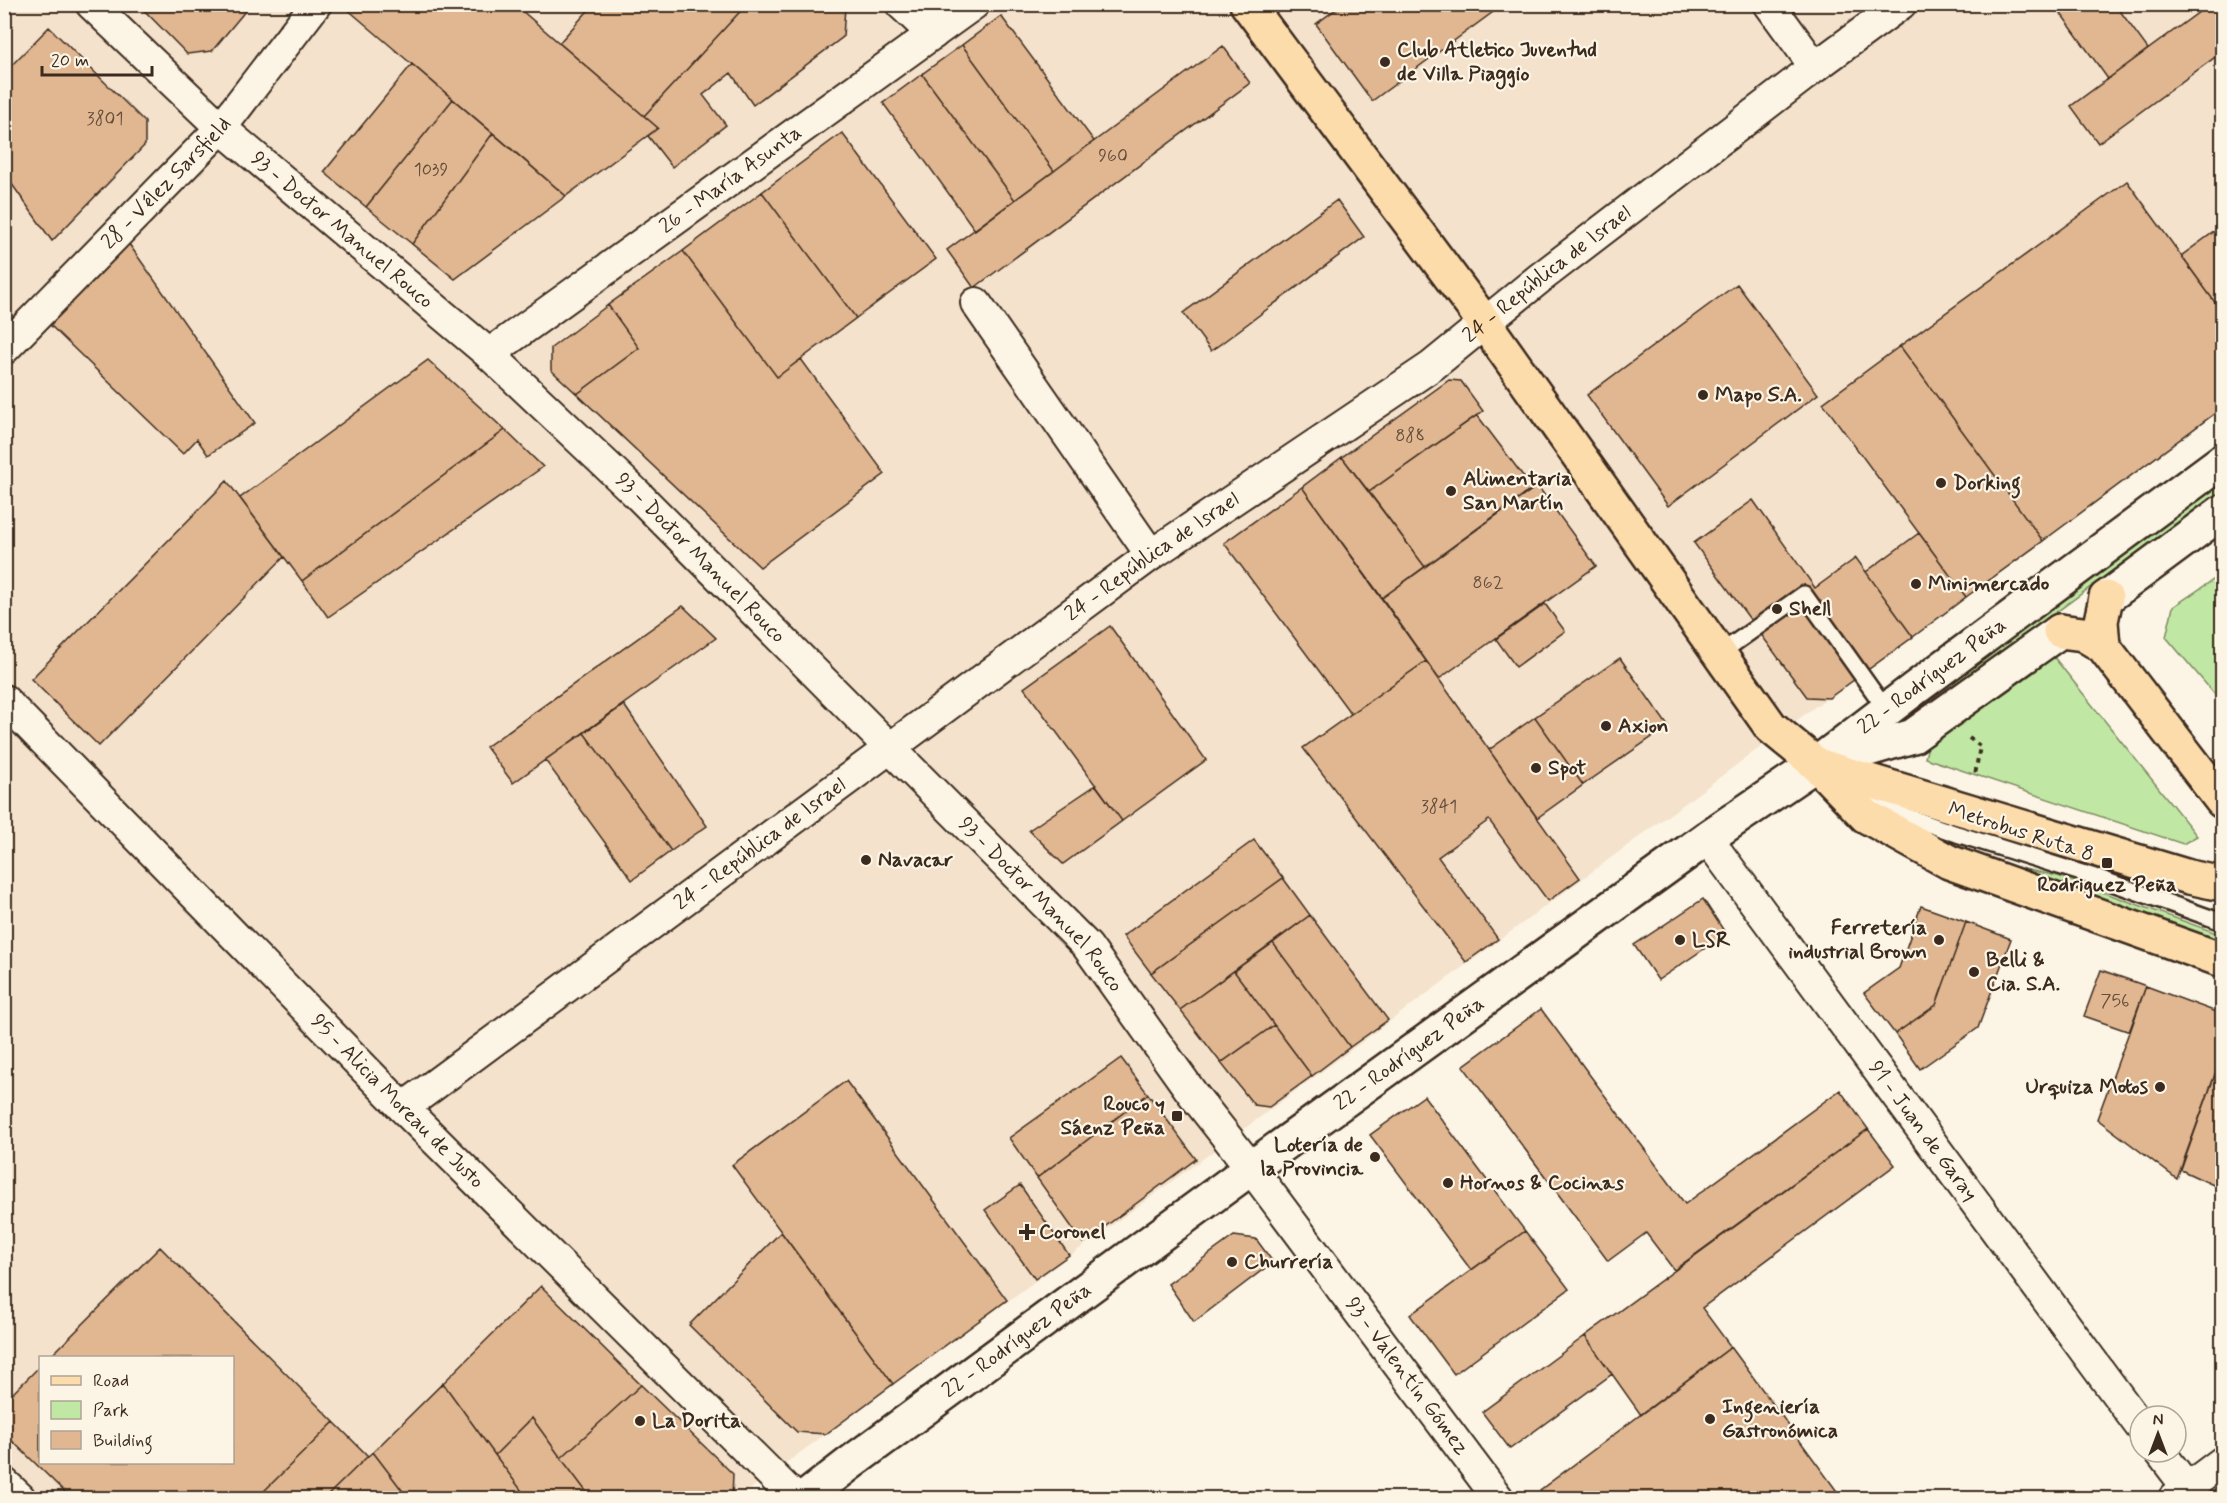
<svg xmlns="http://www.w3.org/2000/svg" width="2227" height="1503" viewBox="0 0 2227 1503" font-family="Mynerve,sans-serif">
  <rect width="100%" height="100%" fill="#fcf5e5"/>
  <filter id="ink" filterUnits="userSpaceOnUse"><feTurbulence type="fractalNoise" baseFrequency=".0167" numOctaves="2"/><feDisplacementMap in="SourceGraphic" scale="12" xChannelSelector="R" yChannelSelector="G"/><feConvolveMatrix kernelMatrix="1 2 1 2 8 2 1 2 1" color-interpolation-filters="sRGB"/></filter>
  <g filter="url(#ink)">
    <path fill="#f4e2cc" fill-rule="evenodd" d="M5,5H2222V405L1966,595V597L1913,637L1827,698L1263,1115L738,1498H5ZM40,1358H232V1462H40Z"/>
    <path fill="#c0e8a4" stroke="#7e8961" stroke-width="1.5" d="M2222,476V491L1947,692L1943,683Z
      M2222,574V703L2166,637L2173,607Z
      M2053,656L2197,836L2183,844L1925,758L1929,742Z
      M1981,860L2058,876L2222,935V945Z"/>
    <path fill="#e1b791" stroke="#3b2a1e" stroke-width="1.5" d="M138,4H251L212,51L187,54Z
      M349,4H514L658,128L566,196L346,8Z
      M594,4H747L644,116L559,43Z
      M747,4H843L845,7L843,37L753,105L731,73L703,95L726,125L672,167L648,136L658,128L644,116Z
      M1343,4H1504L1372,101L1316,24Z
      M2054,4H2115L2148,49L2108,79Z
      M2210,4H2222V52L2098,143L2071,106Z
      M1001,16L1094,141L1054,171L962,45Z
      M49,27L145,122V145L52,241L4,173V73Z
      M962,45L1054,171L1015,200L922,74Z
      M1223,46L1250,83L974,288L947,250Z
      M412,64L453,99L366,207L324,172Z
      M922,74L1015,200L975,230L883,103Z
      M453,99L493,133L412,244L366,207Z
      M493,133L566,196L455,279L412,244Z
      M842,133L936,259L856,318L762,192Z
      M2127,181L2222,312V408L2043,541L1900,346Z
      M762,192L856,318L777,377L683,251Z
      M1337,200L1364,237L1211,351L1183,313Z
      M2222,226V312L2181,256Z
      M129,244L255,423L208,455L197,439L183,454L49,324Z
      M683,251L777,377L801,359L885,474L760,567L577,394L639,348L608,305Z
      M1737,284L1818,394L1668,506L1587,395Z
      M608,305L639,348L577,394L551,370V348Z
      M1900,346L2043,541L1966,597L1823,403Z
      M428,360L505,430L302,581L240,498Z
      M1449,380L1461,381L1483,411L1369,492L1342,457Z
      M1477,415L1533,489L1425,567L1369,492Z
      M505,430L543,467L328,617L302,581Z
      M1342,457L1425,567L1382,598L1302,487Z
      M227,481L284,557L99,746L31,679Z
      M1537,485L1596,566L1439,679L1382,598Z
      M1302,487L1426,661L1351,714L1224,543Z
      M1753,500L1815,588L1856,558L1913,637L1829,698L1807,697L1694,543Z
      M1919,533L1966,597L1913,637L1866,572Z
      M1545,604L1565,631L1516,667L1496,639Z
      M683,606L716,638L513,783L486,747Z
      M1110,626L1206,760L1122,821L1024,688Z
      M1620,658L1668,726L1583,785L1535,717Z
      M1426,661L1580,878L1548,901L1489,820L1438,857L1498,939L1466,962L1303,748Z
      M624,705L707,826L671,851L584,733Z
      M1535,717L1583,785L1537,818L1489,750Z
      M584,733L671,851L632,880L545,760Z
      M1096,785L1122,821L1063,864L1029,830Z
      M1254,840L1283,878L1151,973L1123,936Z
      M1283,878L1310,915L1180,1010L1151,973Z
      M1703,899L1726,934L1658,980L1634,945Z
      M1921,906L1966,922L1936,1005L1895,1034L1864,993L1899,968Z
      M1310,915L1388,1020L1350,1047L1273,943Z
      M1966,922L2011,939L1978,1028L1920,1069L1895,1034L1936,1005Z
      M1273,943L1350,1047L1312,1076L1234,971Z
      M2101,970L2146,986L2130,1032L2084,1016Z
      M1234,971L1274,1025L1221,1063L1180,1010Z
      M2146,986L2222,1014V1055L2177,1179L2097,1119Z
      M1541,1009L1685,1204L1840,1090L1868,1129L1674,1270L1646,1233L1608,1261L1463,1066Z
      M1274,1025L1312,1076L1269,1107L1254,1105L1221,1063Z
      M2222,1055V1189L2181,1170Z
      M1121,1058L1148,1094L1037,1178L1009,1138Z
      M846,1081L1007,1300L893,1384L732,1165Z
      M1148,1094L1196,1159L1083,1243L1037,1178Z
      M1424,1096L1525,1231L1471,1270L1370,1135Z
      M1868,1129L1895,1165L1702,1308L1731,1347L1641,1415L1585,1336Z
      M1020,1185L1069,1255L1035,1279L985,1210Z
      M1525,1231L1569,1289L1454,1374L1410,1315Z
      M781,1232L893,1384L826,1434L797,1432L689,1325Z
      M1234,1236L1256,1239L1273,1262L1194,1322L1168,1284Z
      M160,1247L334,1422L257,1498H71L4,1433V1402L40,1366V1462H232V1358H49Z
      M541,1286L641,1385L561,1458L532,1418L495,1455L443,1383Z
      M1585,1336L1612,1374L1510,1449L1482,1412Z
      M1731,1347L1842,1498H1546L1540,1490Z
      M443,1383L495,1455L527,1498H408L373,1452Z
      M641,1385L733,1474L732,1498H591L561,1458Z
      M532,1418L561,1458L591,1498H527L495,1455Z
      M334,1422L368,1456L325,1498H257Z
      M373,1452L408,1498H325L368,1456Z"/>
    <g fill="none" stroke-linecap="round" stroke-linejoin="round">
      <defs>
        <path id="lane" d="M1719,654L1804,594L1887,711
          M1857,789L1894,812L1957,834L2104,880L2222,922"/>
        <g id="street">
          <path id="s1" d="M91,4L221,128L489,354L637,494L1087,946L1192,1093L1251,1168L1498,1498"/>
          <path d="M901,4L933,34"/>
          <path d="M1769,4L1815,67"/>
          <path d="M976,303L1151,555"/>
          <path id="s2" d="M4,349L221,128L316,4"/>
          <path id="s3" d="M489,354L974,4"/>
          <path id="s4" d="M4,700L403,1108L795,1498"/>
          <path id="s5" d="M1707,838L2140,1426"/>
          <path id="s6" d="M403,1108L1151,555L1432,366L1540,278L1815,67L1901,4"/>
          <path d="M2160,1452L2195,1498"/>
          <path d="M4,1483L20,1498"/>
          <path d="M2174,1498L2222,1462"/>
        </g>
        <g id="secondary">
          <path d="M2106,598L2222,512"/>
          <path d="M1838,758L1913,736L2060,631"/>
          <path id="s7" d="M805,1498L849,1464L1251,1168L1707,838L1816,764L1914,689L2222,461"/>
        </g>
        <path id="primary" d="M1247,4L1484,322L1771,727L1816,764L1866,816L1949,862L2222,960
          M2060,631L2083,634L2103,646L2222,801
          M2103,646L2101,621L2106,598
          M1820,766L2189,877L2222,884"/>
      </defs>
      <use href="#lane" stroke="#3b2a1e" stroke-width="20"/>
      <use href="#street" stroke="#3b2a1e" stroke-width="34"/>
      <use href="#secondary" stroke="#3b2a1e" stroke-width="38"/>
      <use href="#primary" stroke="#3b2a1e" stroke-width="38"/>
      <path stroke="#3b2a1e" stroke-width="4" stroke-dasharray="4.5 4.5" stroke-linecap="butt" d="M1969,738L1980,746L1975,775"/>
      <use href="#lane" stroke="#fcf5e5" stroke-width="15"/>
      <use href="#street" stroke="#fcf5e5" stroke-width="30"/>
      <use href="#secondary" stroke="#fcf5e5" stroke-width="33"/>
      <use href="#primary" stroke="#fddcac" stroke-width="33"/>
    </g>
  </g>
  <g fill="#3b2a1e" stroke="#fcf5e5" stroke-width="2">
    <circle cx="1385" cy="62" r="6"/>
    <circle cx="1703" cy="395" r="6"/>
    <circle cx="1941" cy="483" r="6"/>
    <circle cx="1451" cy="491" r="6"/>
    <circle cx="1916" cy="584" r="6"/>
    <circle cx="1777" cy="609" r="6"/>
    <circle cx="1606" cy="726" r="6"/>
    <circle cx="1536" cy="768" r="6"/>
    <circle cx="866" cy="860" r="6"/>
    <rect x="2101" y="857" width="12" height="12" rx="3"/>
    <circle cx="1680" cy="940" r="6"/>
    <circle cx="1939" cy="940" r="6"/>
    <circle cx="1974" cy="972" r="6"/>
    <circle cx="2160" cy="1087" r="6"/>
    <rect x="1171" y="1110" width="12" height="12" rx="3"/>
    <circle cx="1375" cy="1157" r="6"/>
    <circle cx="1448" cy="1183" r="6"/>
    <path d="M1024 1223h6v6h6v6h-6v6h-6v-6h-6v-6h6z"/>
    <circle cx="1232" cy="1262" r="6"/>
    <circle cx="1710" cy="1419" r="6"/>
    <circle cx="640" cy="1421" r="6"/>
  </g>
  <g text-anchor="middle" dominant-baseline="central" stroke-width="4.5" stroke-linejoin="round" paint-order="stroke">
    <g font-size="18" fill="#644d3b">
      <text x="105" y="119">3801</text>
      <text x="1113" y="156">960</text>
      <text x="431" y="170">1039</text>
      <text x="1410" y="436">888</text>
      <text x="1488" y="583">862</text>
      <text x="1439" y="807">3841</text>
      <text x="2115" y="1001">756</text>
    </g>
    <g font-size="21" font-weight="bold" fill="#3b2a1e" stroke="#fcf5e5" text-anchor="start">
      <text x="1397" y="50">Club Atletico Juventud<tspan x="1397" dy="24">de Villa Piaggio</tspan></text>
      <text x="1715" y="395">Mapo S.A.</text>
      <text x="1463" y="479">Alimentaria<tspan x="1463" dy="24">San Martín</tspan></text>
      <text x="1953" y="483">Dorking</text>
      <text x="1928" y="584">Minimercado</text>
      <text x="1789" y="609">Shell</text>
      <text x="1618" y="726">Axion</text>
      <text x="1548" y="768">Spot</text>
      <text x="878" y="860">Navacar</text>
      <text x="2107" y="885" text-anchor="middle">Rodriguez Peña</text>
      <text x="1927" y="928" text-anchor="end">Ferretería<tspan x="1927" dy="24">industrial Brown</tspan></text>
      <text x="1692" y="940">LSR</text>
      <text x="1986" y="960">Belli &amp;<tspan x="1986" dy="24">Cia. S.A.</tspan></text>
      <text x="2148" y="1087" text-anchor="end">Urquiza Motos</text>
      <text x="1165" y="1104" text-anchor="end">Rouco y<tspan x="1165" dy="24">Sáenz Peña</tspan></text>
      <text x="1363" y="1145" text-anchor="end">Lotería de<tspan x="1363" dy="24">la Provincia</tspan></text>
      <text x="1460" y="1183">Hornos &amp; Cocinas</text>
      <text x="1039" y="1232">Coronel</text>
      <text x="1244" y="1262">Churrería</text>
      <text x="1722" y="1407">Ingeniería<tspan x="1722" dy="24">Gastronómica</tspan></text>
      <text x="652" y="1421">La Dorita</text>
    </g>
    <g font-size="21" fill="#3b2a1e" stroke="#fcf5e5">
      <text stroke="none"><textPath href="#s3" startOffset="298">26 - María Asunta</textPath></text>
      <text stroke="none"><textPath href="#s2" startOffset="232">28 - Vélez Sarsfield</textPath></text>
      <text stroke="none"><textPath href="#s1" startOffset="338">93 - Doctor Manuel Rouco</textPath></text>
      <text stroke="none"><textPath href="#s6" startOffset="1416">24 - República de Israel</textPath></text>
      <text stroke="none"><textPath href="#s6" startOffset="930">24 - República de Israel</textPath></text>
      <text stroke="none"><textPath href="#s1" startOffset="824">93 - Doctor Manuel Rouco</textPath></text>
      <text stroke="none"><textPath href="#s7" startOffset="1395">22 - Rodríguez Peña</textPath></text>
      <text transform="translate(2021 832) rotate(18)">Metrobus Ruta 8</text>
      <text stroke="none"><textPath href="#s6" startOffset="444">24 - República de Israel</textPath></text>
      <text stroke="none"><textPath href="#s1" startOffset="1310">93 - Doctor Manuel Rouco</textPath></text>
      <text stroke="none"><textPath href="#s7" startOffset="750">22 - Rodríguez Peña</textPath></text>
      <text stroke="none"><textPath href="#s4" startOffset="562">95 - Alicia Moreau de Justo</textPath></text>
      <text stroke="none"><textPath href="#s5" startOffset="364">91 - Juan de Garay</textPath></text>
      <text stroke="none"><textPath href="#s7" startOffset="264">22 - Rodríguez Peña</textPath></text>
      <text stroke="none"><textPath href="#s1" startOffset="1908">93 - Valentín Gómez</textPath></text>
    </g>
  </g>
  <rect width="2227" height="1503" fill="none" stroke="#fcf5e5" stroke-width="24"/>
  <rect x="12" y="12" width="2203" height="1479" fill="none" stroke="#3b2a1e" stroke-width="2" filter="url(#ink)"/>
  <rect x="39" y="1356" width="195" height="108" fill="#fcf5e5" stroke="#afa495" stroke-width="1.5"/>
  <rect x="51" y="1376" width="30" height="9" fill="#fddcac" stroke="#afa495" stroke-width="1.5"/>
  <text x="93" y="1386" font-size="18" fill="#3b2a1e">Road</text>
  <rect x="51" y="1401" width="30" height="18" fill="#c0e8a4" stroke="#afa495" stroke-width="1.5"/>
  <text x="93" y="1416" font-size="18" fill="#3b2a1e">Park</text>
  <rect x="51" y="1431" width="30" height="18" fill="#e1b791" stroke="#afa495" stroke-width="1.5"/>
  <text x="93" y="1446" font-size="18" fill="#3b2a1e">Building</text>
  <g transform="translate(2158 1434)"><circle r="28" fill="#fcf5e5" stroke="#afa495" stroke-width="1.5"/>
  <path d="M0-4.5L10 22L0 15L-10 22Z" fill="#3b2a1e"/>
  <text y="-9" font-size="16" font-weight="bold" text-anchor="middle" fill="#3b2a1e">N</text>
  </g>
  <path d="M42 66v9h110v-9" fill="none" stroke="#3b2a1e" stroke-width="3"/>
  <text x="51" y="66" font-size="18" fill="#3b2a1e" stroke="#fcf5e5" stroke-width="4.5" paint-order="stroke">20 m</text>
</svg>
